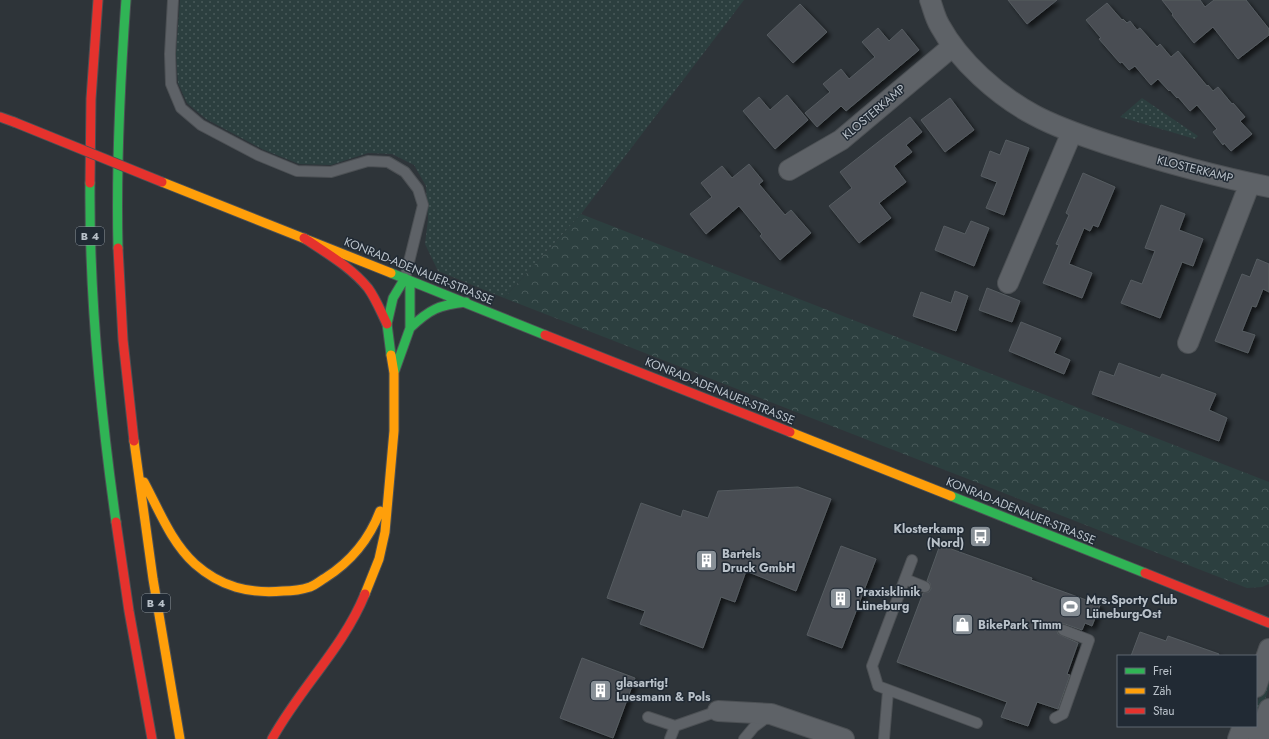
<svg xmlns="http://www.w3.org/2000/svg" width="1269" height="739" viewBox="0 0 1269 739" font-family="Jost,sans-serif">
  <defs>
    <pattern id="grass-dots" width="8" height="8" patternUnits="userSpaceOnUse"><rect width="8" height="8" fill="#2c3f3f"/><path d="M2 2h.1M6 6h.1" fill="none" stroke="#485959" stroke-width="1.8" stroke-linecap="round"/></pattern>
    <pattern id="forest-crowns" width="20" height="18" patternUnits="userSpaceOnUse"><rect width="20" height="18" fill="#2c3f3f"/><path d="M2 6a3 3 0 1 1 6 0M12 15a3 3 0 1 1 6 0" fill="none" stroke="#485959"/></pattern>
    <filter id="shadow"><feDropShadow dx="3.5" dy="3.5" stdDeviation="2" flood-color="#0009"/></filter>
  </defs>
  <rect width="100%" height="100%" fill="#2e3439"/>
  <path fill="url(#grass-dots)" d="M180,0H744L581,214L504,298L438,271L425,244L428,219L426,186L414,165L392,154L368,153L331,165L299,164L262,149L206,119L187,103L178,83L176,54Z
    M1142,98L1198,136L1195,139L1120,117Z
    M1269,669V688L1256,726V707Z"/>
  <path fill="url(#forest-crowns)" d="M581,214L1269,482V584L1262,587L1247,588L504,298Z"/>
  <path fill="#484d52" stroke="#565c61" filter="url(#shadow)" d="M1008,0H1057L1027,24Z
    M1162,0H1200L1205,7L1214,0H1246L1269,29V35L1238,59L1213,27L1194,43L1172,15L1173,14Z
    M1107,3L1122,20L1123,19L1127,23L1130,21L1137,30L1140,28L1157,47L1160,44L1171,57L1178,51L1207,86L1208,85L1213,91L1218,87L1232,104L1233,103L1245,117L1240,121L1252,134L1231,151L1224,143L1223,145L1213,132L1217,129L1197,105L1190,111L1178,97L1177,98L1170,90L1169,91L1158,79L1151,85L1135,66L1129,70L1122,62L1120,63L1099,39L1101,38L1086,20Z
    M800,4L827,32L793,63L767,35Z
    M878,28L889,41L902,29L919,50L846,111L841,106L817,127L805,113L830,92L823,84L841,69L849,79L875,57L862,42Z
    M787,95L808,120L775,149L743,111L759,97L770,110Z
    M950,98L974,130L945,152L921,120Z
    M910,117L922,132L906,145L912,152L894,166L906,182L879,203L891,218L859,243L829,206L852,188L840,172Z
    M1006,140L1029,148L1004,215L986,208L997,182L981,176L990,151L1000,155Z
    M749,164L763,181L759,184L785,215L791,210L811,233L780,260L760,236L762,234L739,206L706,234L690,214L712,197L701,183L722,166L732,178Z
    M1083,173L1115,187L1098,227L1093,225L1090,231L1084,228L1069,264L1092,273L1082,298L1043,283L1059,245L1056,244L1069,215L1066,213Z
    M1161,205L1185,214L1179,230L1203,239L1193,266L1182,262L1160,318L1121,303L1131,280L1142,284L1155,251L1145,248Z
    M971,221L989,228L974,266L935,250L944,226L965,234Z
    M1257,259L1269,264V292L1263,289L1256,307L1252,306L1242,331L1255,335L1248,353L1215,341L1242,274L1250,277Z
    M987,288L1020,301L1012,322L979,310Z
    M955,291L968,296L956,331L913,316L921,292L951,303Z
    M1021,322L1061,338L1054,353L1070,360L1064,374L1009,351Z
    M1119,363L1160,378L1162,374L1216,394L1209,410L1227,418L1219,441L1092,394L1100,371L1114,376Z
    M798,487L831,499L796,591L746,571L735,602L721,597L703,648L640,624L645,611L607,598L641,503L681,517L683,510L708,518L718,491Z
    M940,545L1032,578L1031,580L1100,605L1092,626L1085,623L1082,630L1065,624H1062L1057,627V631L1058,634L1078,643L1067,674L1070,675L1058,709L1037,702L1028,726L1001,717L1007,702L897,662L923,593L929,592L931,589L930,583L927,581Z
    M841,546L876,559L842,648L807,635Z
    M1140,632L1166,641L1168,636L1219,654L1218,656H1131Z
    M582,658L635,678L613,738L560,718Z"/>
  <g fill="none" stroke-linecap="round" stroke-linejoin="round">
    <defs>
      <path id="lane" d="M173,0L170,54L171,84L181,108L201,125L258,155L297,171L331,172L368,161L388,162L405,172L418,189L423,205L405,278
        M912,560L872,666L878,686L977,723
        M905,579L925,587
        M648,717L675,726
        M1055,718L1063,714L1089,640L1063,630
        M670,739L675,726L718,711
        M744,739L754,727L770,715
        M884,739L888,691"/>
      <path id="street" d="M930,0C933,8 935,18 940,26C959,61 998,96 1034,115C1056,127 1083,136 1107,144C1160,161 1214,176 1269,187
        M789,170L841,140L953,46
        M1008,283L1072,132
        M1188,343L1250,183
        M1256,687L1269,649
        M718,711L771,714L844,739
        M1238,739L1243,726
        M1259,739L1269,709"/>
      <path id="fast" d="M90,183C89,296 100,409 116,522
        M118,248C116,166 120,83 126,0
        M391,273L545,335
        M410,328C430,309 439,305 466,302
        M391,355L387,324L393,298L405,278
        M395,370L410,328V281
        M951,496L1145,573"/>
      <path id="slow" d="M162,182L391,273
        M790,432L951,496
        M134,441L153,579L180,739
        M144,482C159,510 171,542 195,564C221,587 249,594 283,591C291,591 301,590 310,587C315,585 320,581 325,578C352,561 369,540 380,511
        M365,594L379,559L385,532L394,431V373L391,355"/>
      <path id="jam" d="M0,117L14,122
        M90,183L91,99L98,0
        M304,238C326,253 351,267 368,288C376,299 381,312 387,324
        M118,248L123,340L134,441
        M545,335L790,432
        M116,522L129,611L152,739
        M1145,573L1269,623
        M272,739C300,688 343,648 365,594"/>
    </defs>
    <use href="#lane" stroke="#4c5054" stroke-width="12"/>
    <use href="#street" stroke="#4c5054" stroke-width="22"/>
    <use href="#fast" stroke="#4c5054" stroke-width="11"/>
    <use href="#slow" stroke="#4c5054" stroke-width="11"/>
    <use href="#jam" stroke="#4c5054" stroke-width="11"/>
    <use href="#lane" stroke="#5e6267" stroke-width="10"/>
    <use href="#street" stroke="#5e6267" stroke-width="20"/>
    <use href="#fast" stroke="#30b455" stroke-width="9"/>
    <use href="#slow" stroke="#ff9f0a" stroke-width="9"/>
    <use href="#jam" stroke="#e5322d" stroke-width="9"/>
    <defs>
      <path id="jam-bridge" d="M14,122L162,182"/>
    </defs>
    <use href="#jam-bridge" stroke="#4c5054" stroke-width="11" stroke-linecap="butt"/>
    <use href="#jam-bridge" stroke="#e5322d" stroke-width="9"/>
  </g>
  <defs>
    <symbol id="bus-square" viewBox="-11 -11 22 22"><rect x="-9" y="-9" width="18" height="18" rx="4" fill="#889097" stroke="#212a34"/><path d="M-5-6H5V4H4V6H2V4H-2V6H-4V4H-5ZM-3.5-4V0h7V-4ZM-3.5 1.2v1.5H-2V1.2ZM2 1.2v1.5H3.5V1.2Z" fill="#fff"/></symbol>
    <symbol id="building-square" viewBox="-11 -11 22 22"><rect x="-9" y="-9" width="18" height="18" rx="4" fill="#889097" stroke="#212a34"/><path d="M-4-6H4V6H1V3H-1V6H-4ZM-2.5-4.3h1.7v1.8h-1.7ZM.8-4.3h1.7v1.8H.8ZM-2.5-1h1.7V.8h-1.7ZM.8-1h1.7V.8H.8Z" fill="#fff"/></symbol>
    <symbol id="stadium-square" viewBox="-11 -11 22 22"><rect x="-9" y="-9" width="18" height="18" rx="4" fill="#889097" stroke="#212a34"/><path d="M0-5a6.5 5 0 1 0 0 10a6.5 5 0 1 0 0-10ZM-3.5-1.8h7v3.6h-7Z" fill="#fff"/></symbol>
    <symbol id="shop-square" viewBox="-11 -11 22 22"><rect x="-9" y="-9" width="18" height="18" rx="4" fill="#889097" stroke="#212a34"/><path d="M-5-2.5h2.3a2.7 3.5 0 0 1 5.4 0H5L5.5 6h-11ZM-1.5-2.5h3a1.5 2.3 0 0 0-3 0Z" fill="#fff"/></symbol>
  </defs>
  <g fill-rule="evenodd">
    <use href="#bus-square" x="968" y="524" width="25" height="25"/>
    <use href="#building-square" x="694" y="548" width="25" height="25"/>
    <use href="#building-square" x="828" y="586" width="25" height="25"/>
    <use href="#stadium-square" x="1058" y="594" width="25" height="25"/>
    <use href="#shop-square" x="950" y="612" width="25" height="25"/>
    <use href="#building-square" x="588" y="678" width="25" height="25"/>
  </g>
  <g text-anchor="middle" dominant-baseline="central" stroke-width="3" stroke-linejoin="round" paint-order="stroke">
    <g fill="#212a34" stroke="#8b949c" stroke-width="1">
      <rect x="76" y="227" width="28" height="18" rx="3"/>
      <rect x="142" y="594" width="28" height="18" rx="3"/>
    </g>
    <g font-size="11" font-weight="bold" fill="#b9c1c9">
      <text x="90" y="236">B 4</text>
      <text x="156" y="603">B 4</text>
    </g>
    <g font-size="12" fill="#b9c1c9" stroke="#212a34">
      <text transform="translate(874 112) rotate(-40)">KLOSTERKAMP</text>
      <text transform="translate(1195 169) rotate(14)">KLOSTERKAMP</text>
      <text transform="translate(419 271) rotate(22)">KONRAD-ADENAUER-STRASSE</text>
      <text transform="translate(720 391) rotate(22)">KONRAD-ADENAUER-STRASSE</text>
      <text transform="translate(1021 511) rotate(22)">KONRAD-ADENAUER-STRASSE</text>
    </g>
    <g font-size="12" font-weight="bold" fill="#b9c1c9" stroke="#212a34" text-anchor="start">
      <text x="964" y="529" text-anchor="end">Klosterkamp<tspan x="964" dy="14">(Nord)</tspan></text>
      <text x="722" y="554">Bartels<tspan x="722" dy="14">Druck GmbH</tspan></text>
      <text x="856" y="592">Praxisklinik<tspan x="856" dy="14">Lüneburg</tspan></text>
      <text x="1086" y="600">Mrs.Sporty Club<tspan x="1086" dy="14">Lüneburg-Ost</tspan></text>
      <text x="978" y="625">BikePark Timm</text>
      <text x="616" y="683">glasartig!<tspan x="616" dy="14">Luesmann &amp; Pols</tspan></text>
    </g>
  </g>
  <rect x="1117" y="655" width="140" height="72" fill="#212a34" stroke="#5e6670"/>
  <rect x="1125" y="668" width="20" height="6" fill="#30b455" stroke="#5e6670"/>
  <text x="1153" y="675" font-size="12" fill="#b9c1c9">Frei</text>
  <rect x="1125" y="688" width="20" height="6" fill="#ff9f0a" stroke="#5e6670"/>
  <text x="1153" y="695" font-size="12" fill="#b9c1c9">Zäh</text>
  <rect x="1125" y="708" width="20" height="6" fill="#e5322d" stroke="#5e6670"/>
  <text x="1153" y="715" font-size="12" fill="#b9c1c9">Stau</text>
</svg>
